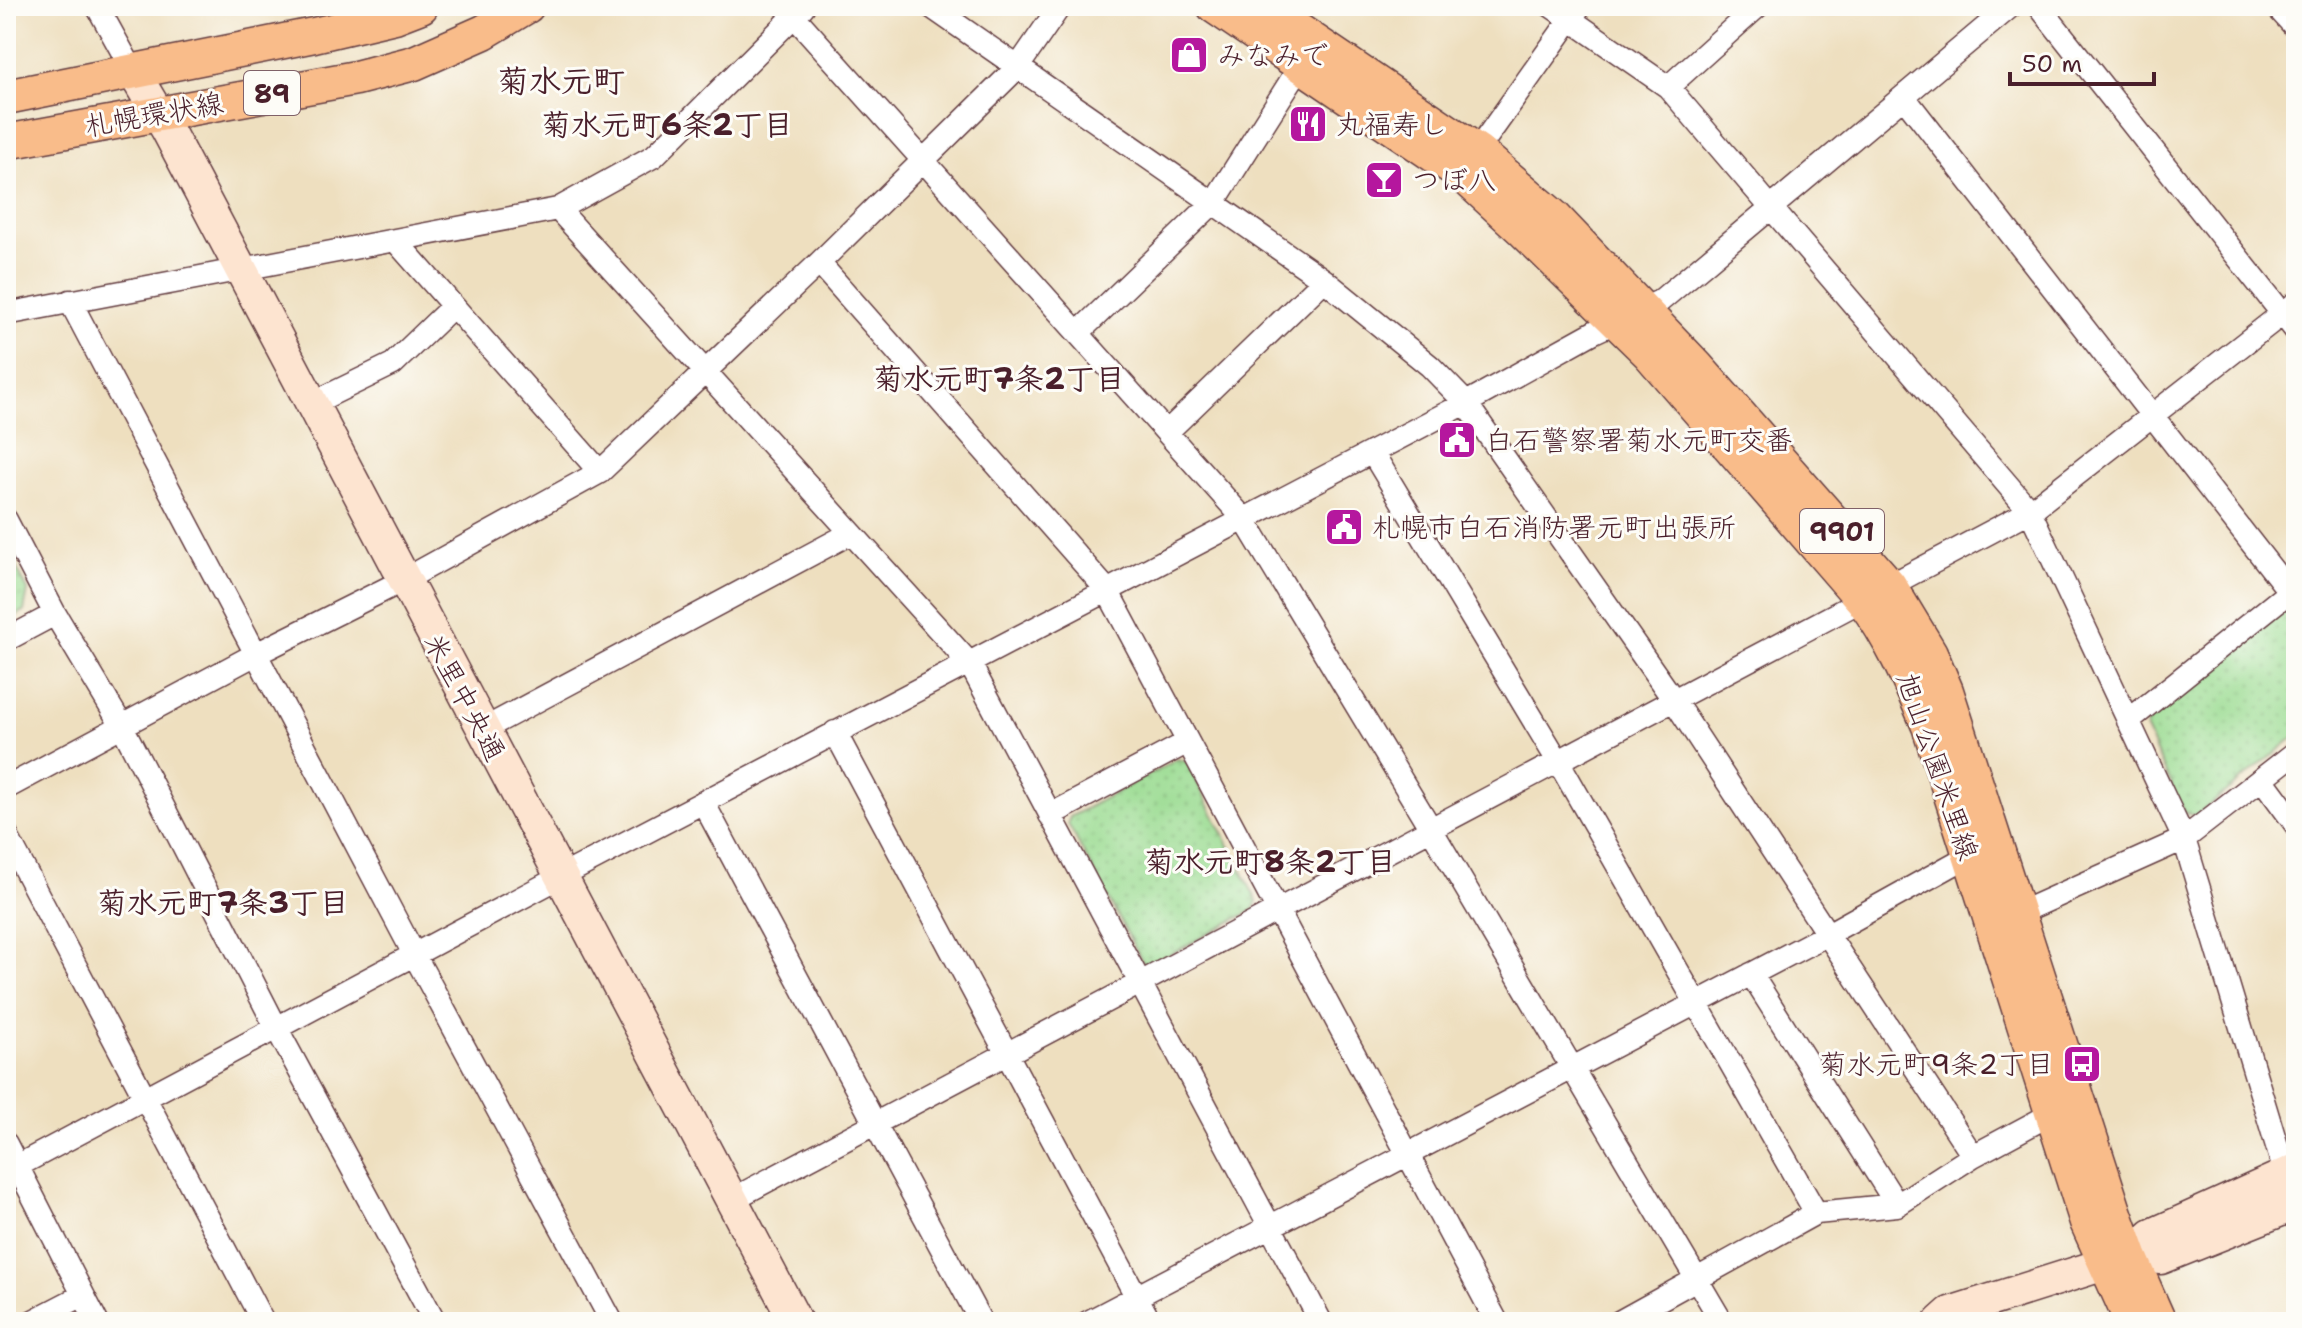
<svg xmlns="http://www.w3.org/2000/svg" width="2302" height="1328" viewBox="0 0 2302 1328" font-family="'Shantell Sans','Klee One',sans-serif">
  <defs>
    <pattern id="grass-dots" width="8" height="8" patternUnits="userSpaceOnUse" patternTransform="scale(2)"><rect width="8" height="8" fill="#9adb91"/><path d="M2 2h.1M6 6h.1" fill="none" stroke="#86bc7d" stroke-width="1.8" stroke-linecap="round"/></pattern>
  </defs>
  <rect width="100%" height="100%" fill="#fdfcf7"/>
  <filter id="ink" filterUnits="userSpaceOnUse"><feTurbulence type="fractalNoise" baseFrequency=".0125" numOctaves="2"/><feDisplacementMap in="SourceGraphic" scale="16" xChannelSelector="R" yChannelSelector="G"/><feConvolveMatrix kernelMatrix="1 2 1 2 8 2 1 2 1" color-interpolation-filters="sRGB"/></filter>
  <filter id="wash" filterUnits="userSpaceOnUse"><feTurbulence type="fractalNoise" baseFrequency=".006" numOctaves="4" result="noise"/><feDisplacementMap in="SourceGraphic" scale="32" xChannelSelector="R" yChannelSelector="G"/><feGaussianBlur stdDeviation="1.8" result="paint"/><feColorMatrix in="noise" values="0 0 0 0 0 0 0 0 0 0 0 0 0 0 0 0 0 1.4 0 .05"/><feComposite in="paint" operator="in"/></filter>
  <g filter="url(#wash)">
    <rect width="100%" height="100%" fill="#eedfbf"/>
    <path fill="url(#grass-dots)" stroke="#727d5e" stroke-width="2" d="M6,548L28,590L24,611L6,621Z
      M2289,610L2296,619V736L2196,816L2184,813L2146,730L2147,720L2282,611Z
      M1178,759L1187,762L1257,901L1253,910L1151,965L1143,963L1068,824L1070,817Z"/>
  </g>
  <g filter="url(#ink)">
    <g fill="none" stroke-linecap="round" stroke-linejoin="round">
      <defs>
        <path id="street" d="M97,6L134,73
          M785,6L1244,519L1431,829L1722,1322
          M930,6L1324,280L1430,366L1466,403L1673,699L1973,1156
          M1551,6L1668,87L2030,511L2184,839L2286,1176
          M2039,6L2296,331
          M2276,6L2296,28
          M1668,87L1758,6
          M1904,97L2296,600
          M1477,151L1580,6
          M558,209L970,664L1321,1322
          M395,240L600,472
          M819,263L1107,590L1497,1322
          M70,301L415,956L612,1322
          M6,314L558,209L654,156L803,7
          M1079,332L1214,202L1301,65
          M311,404L393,364L452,307
          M1168,431L1324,280
          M1372,452L1558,761L1816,1213
          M6,520L55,614L122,726L277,1029L435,1322
          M6,640L55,614
          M2128,721L2289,592
          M482,730L851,533
          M835,732L1150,1322
          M2262,779L2296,825
          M6,788L256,654L404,580L600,472L819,263L1018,67L1060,6
          M703,802L981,1322
          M1050,815L1188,742
          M6,834L263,1322
          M2008,918L2184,839L2296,752
          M1751,974L1897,1205
          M6,1144L97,1322
          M6,1172L562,876L1466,403L1594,332L1660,301L2011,6
          M733,1199L2030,511L2296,303
          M31,1322L83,1295
          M1088,1322L1826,935L1970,855
          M1619,1322L1816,1213L1897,1205L1973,1156L2053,1113"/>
        <path id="secondary" d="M134,73L168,131L796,1322
          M2130,1256L2152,1235L2296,1170
          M1940,1322L1950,1313L2130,1256L2161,1258L2296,1204"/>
        <path id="primary" d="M1214,6L1462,174L1524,231L1649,353L1863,600C1892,639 1910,682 1929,726L2087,1222L2132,1322
          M1262,6L1477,151L1554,217L1697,367L1889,585L1930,653L1946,691L2114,1211L2130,1256L2159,1322
          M6,97L314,35L395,16L421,6
          M6,142L356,78L414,63L484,32L527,6"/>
      </defs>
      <use href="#street" stroke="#633c41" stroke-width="25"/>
      <use href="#secondary" stroke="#633c41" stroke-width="35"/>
      <use href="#primary" stroke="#633c41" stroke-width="37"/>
      <use href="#street" stroke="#fff" stroke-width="22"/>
      <use href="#secondary" stroke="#fde4d0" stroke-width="32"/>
      <use href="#primary" stroke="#f9bc8a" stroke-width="34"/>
    </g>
  </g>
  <defs>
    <symbol id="shop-square" viewBox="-11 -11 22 22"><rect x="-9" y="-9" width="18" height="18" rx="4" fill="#b5179e" stroke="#fdfcf7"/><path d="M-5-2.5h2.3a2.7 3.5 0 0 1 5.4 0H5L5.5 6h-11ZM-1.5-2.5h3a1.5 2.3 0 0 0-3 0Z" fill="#fff"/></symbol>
    <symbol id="restaurant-square" viewBox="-11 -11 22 22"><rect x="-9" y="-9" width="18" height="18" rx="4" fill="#b5179e" stroke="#fdfcf7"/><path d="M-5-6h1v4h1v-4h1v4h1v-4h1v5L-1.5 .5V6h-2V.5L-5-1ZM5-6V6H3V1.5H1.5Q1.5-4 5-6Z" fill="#fff"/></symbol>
    <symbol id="bar-square" viewBox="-11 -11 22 22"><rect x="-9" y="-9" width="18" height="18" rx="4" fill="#b5179e" stroke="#fdfcf7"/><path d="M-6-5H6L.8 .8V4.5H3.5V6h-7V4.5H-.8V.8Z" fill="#fff"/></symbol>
    <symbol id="civic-square" viewBox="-11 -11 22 22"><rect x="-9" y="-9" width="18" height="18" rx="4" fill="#b5179e" stroke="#fdfcf7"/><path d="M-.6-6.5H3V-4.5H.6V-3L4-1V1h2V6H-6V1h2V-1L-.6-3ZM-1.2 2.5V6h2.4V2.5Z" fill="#fff"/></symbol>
    <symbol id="bus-square" viewBox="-11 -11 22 22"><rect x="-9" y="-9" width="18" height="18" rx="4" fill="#b5179e" stroke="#fdfcf7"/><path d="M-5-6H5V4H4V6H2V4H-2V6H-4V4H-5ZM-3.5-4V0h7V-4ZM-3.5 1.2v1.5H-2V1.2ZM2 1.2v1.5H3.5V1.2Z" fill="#fff"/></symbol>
  </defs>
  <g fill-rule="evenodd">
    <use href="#shop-square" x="1167" y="33" width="44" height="44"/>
    <use href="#restaurant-square" x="1286" y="102" width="44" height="44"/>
    <use href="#bar-square" x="1362" y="158" width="44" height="44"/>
    <use href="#civic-square" x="1435" y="418" width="44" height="44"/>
    <use href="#civic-square" x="1322" y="505" width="44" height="44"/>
    <use href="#bus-square" x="2060" y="1042" width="44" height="44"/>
  </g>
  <g text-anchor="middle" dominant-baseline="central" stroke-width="6" stroke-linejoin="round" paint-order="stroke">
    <g fill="#fdfcf7" stroke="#806168" stroke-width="2">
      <rect x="244" y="71" width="56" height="44" rx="6"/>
      <rect x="1800" y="509" width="84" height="44" rx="6"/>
    </g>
    <g font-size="26" font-weight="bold" fill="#4a1f2b">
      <text x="272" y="93">89</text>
      <text x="1842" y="531">9901</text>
    </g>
    <g font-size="28" fill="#4a1f2b" stroke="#fdfcf7" text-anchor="start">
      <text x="1217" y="55">みなみで</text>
      <text x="1336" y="124">丸福寿し</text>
      <text x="1412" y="180">つぼ八</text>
      <text x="1485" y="440">白石警察署菊水元町交番</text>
      <text x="1372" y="527">札幌市白石消防署元町出張所</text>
      <text x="2054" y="1064" text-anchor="end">菊水元町9条2丁目</text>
    </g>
    <g font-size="28" fill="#4a1f2b" stroke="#fdfcf7">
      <text transform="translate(154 114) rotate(-10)">札幌環状線</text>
      <text transform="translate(465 697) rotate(62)">米里中央通</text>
      <text transform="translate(1938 766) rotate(71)">旭山公園米里線</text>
    </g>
    <g font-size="30" font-weight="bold" fill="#4a1f2b" stroke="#fdfcf7">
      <text x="667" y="124">菊水元町6条2丁目</text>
      <text x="999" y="378">菊水元町7条2丁目</text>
      <text x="1270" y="861">菊水元町8条2丁目</text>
      <text x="223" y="902">菊水元町7条3丁目</text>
    </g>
    <g font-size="32" font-weight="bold" fill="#4a1f2b" stroke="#fdfcf7">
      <text x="561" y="80">菊水元町</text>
    </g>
  </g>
  <rect width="2302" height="1328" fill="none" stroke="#fdfcf7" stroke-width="32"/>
  <path d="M2010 72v12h144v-12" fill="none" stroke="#4a1f2b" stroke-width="4"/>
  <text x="2022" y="72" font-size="24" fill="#4a1f2b" stroke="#fdfcf7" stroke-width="6" paint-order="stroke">50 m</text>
</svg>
